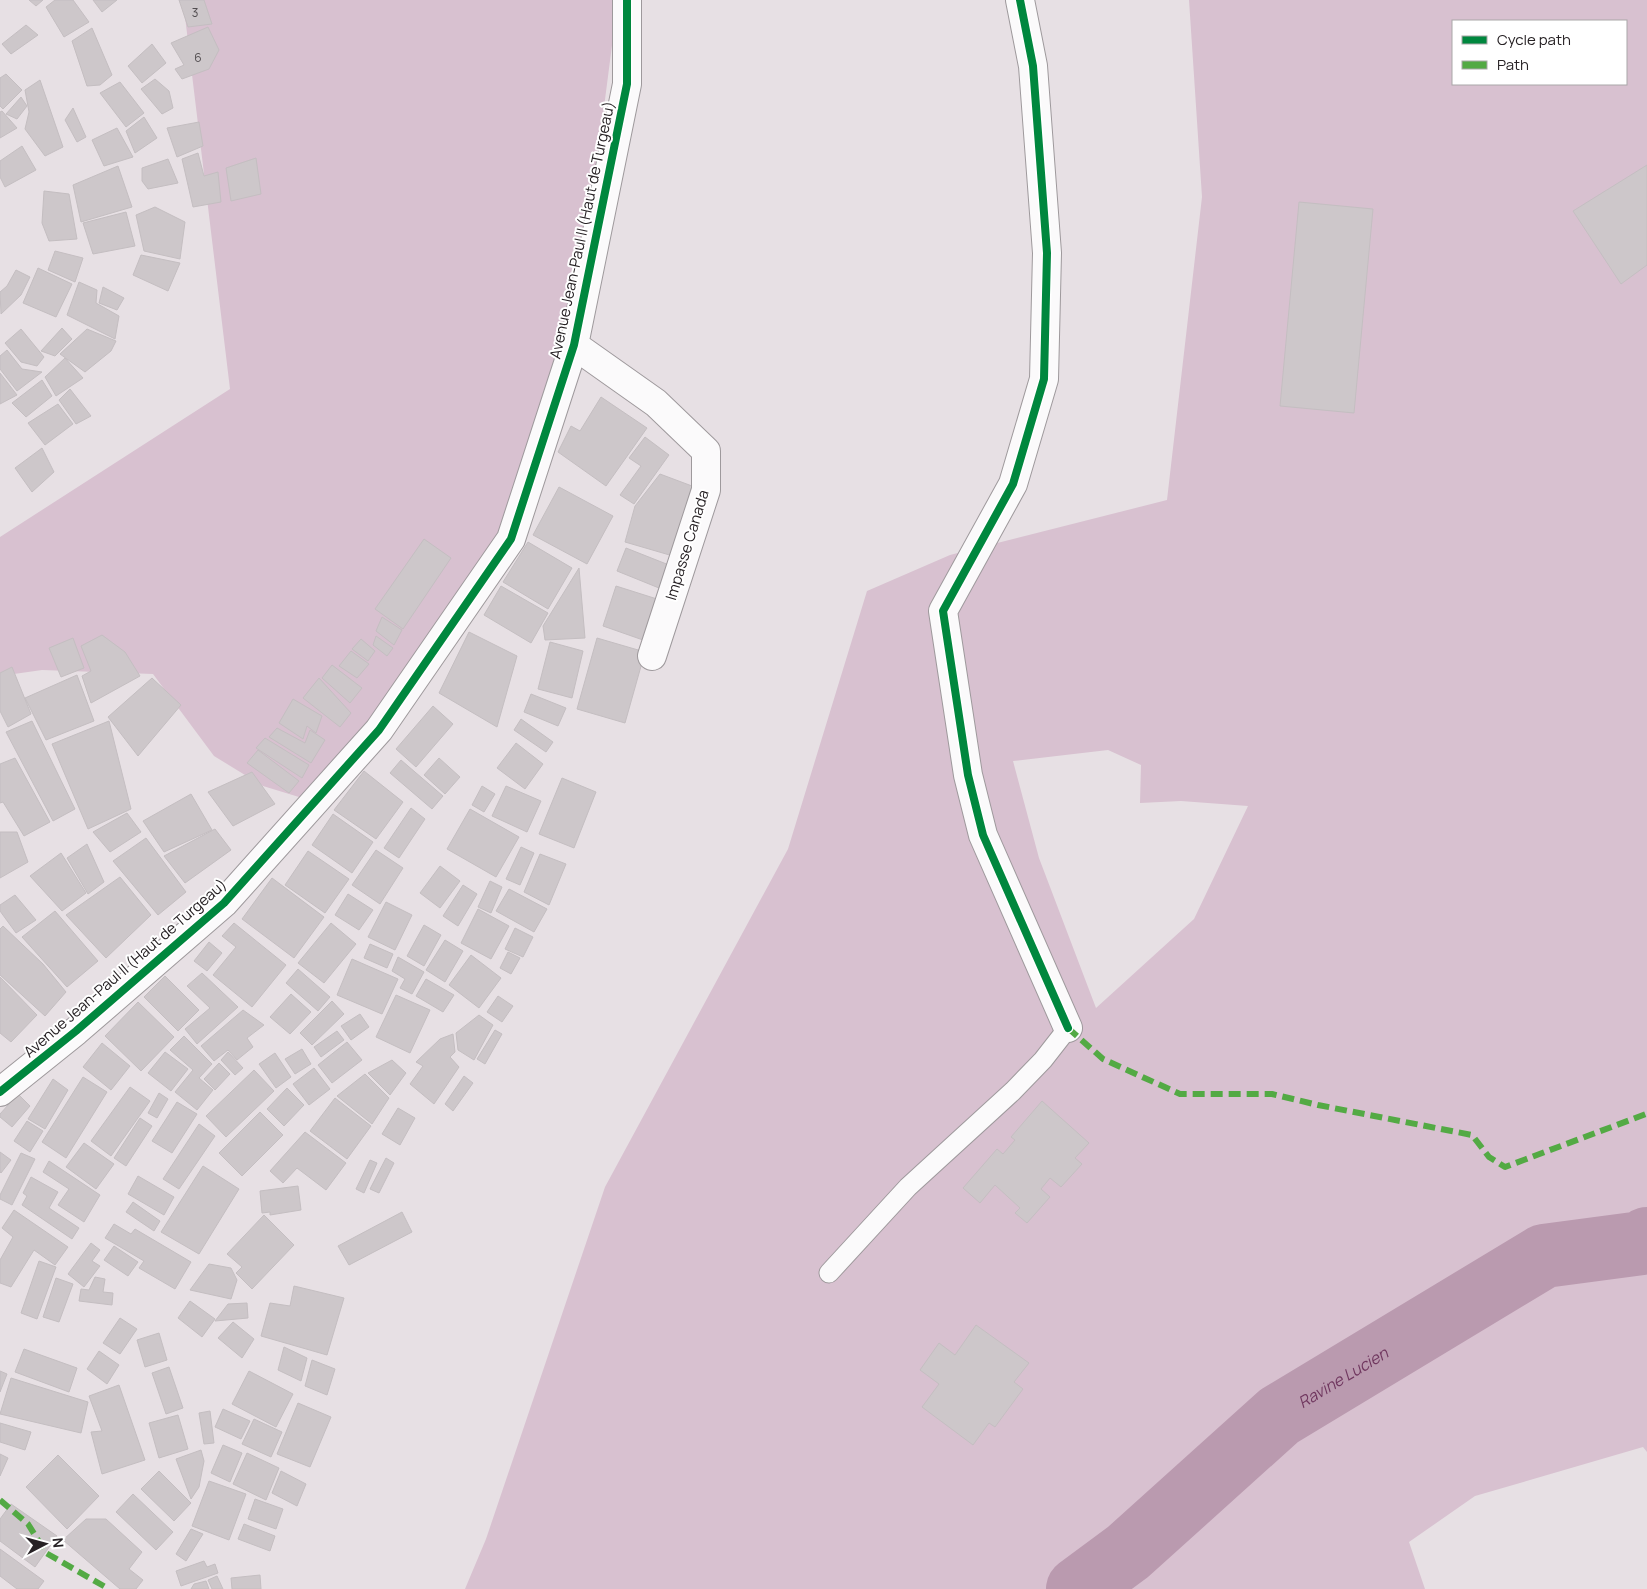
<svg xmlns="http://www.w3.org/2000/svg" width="1647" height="1589" viewBox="0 0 1647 1589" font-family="Manrope,sans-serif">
  <rect width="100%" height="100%" fill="#e7e0e4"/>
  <path fill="#d8c1d0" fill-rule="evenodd" d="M183,0H613L615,22L570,371L482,578L313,794L299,797L263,786L214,756L153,674L42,670L0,676V537L230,389Z
    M1189,0H1647V1452L1643,1447L1475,1496L1409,1542L1425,1589H465L486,1539L605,1187L788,849L867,591L950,555L1167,500L1202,197ZM1453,21H1626V84H1453ZM1108,750L1141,765L1140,803L1181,801L1248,806L1194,919L1096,1008L1039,858L1013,761Z"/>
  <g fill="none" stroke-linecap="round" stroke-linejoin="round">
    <path stroke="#ba9aaf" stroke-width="64" id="s1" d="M1078,1589L1128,1552L1279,1416L1544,1256L1642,1243L1647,1239"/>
  </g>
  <path fill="#cdc7ca" stroke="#c4bec1" d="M29,0H43L36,6Z
    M55,0H73L89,22L64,37L46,7Z
    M93,0H117L102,12Z
    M179,0H204L212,24L188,27Z
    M26,25L38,35L11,54L2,44Z
    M208,27L219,50L209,69L182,79L175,69L184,65L171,43Z
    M92,28L112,75L100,85L87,86L72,41Z
    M152,44L166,63L142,83L128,66Z
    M6,74L22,90L3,109L0,106V78Z
    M155,79L169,91L173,108L162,114L141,89Z
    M40,80L63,147L45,156L25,129L29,112L25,90Z
    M120,82L144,113L126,127L100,93Z
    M21,97L27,106L17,119L6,114Z
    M73,108L86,137L77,142L65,120Z
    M2,111L17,128L0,138V112Z
    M144,117L157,138L135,153L126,131Z
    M199,122L203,146L177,157L167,128Z
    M117,128L133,157L104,166L92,140Z
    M22,146L36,170L5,187L0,177V161Z
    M198,153L204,176L218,172L221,202L193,207L182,159Z
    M256,158L261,194L231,201L226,168Z
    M168,159L178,183L148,189L142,181V168Z
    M1647,165V265L1621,284L1573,211Z
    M118,166L132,207L81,222L73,185Z
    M44,191L69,194L77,239L49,241L42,223Z
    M1299,202L1373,209L1354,413L1280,406Z
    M155,207L185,222L180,259L144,251L136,215Z
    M126,212L135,246L93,254L83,223Z
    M55,251L83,258L75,282L48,270Z
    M141,255L180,263L168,291L133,275Z
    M38,268L72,284L56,317L23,303Z
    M16,270L30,277L21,295L1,314L0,292L7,286Z
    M79,282L97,290L96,303L119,316L115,339L67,315Z
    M103,287L124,298L117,310L99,303Z
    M62,328L72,339L55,356L41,351Z
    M21,329L44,357L37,366L21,362L5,343Z
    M87,329L116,341L111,351L85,372L60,354Z
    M7,350L22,369L42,372L17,391L0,369V356Z
    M65,358L83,378L56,396L45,377Z
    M0,373L17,395L0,404Z
    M42,380L52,396L26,417L12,403Z
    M70,389L91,416L76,424L59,400Z
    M601,397L647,428L606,486L558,452L571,426L580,431Z
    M58,404L73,424L45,445L28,423Z
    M645,437L669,455L634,504L620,495L641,466L629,458Z
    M42,448L54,472L32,492L15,468Z
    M660,474L692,486L673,556L625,542L635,506Z
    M559,487L613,516L587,564L533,535Z
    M424,539L451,558L403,629L375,609Z
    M528,542L572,568L548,609L503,582Z
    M626,548L669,565L659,588L617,571Z
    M579,568L585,638L545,640L543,626Z
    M501,586L548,613L531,643L484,615Z
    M616,586L657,599L643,640L603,626Z
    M382,617L402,630L394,645L376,631Z
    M469,632L517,656L497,727L439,693Z
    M102,635L125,652L140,676L91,703L82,676L91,671L81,646Z
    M376,636L393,648L387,656L373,645Z
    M73,638L84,668L61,677L49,648Z
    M597,638L645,652L625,723L577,709Z
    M361,639L375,651L368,661L352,649Z
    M550,642L583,651L572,698L538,689Z
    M351,651L369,664L357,678L339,666Z
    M332,665L362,688L350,703L322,678Z
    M12,667L31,714L8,727L0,711V673Z
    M77,675L94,721L46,740L25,698Z
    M152,678L181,705L138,756L108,717Z
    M319,678L351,713L340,727L303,698Z
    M531,694L566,708L558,726L524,712Z
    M293,699L322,716L316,733L307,726L303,739L279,723Z
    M433,706L453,724L416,767L396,749Z
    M521,719L553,742L546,752L514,730Z
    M32,721L75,809L53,821L6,732Z
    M109,721L131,809L88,829L52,744Z
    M277,728L305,743L310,730L325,740L311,763L269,737Z
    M265,738L309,765L302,778L256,748Z
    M516,743L543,764L525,789L497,768Z
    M258,750L299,781L289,793L247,763Z
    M15,758L50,822L24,836L3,802L0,803V764Z
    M439,758L460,777L445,794L424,775Z
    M401,760L443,796L432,809L390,773Z
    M364,771L403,802L376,839L334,810Z
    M252,772L275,804L233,826L208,792Z
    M562,778L596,792L574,848L539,834Z
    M482,786L495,794L484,812L472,805Z
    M506,786L541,801L527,832L492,816Z
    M191,794L212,830L164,852L143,821Z
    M411,808L425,819L399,858L384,848Z
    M470,809L519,837L496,877L447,849Z
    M127,813L141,832L110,852L93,832Z
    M333,814L373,842L352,873L312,845Z
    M215,829L231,850L185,883L164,856Z
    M0,832H17L28,862L0,878Z
    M146,838L186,892L158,915L113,861Z
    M87,844L104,882L88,894L67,858Z
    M521,847L534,853L520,885L506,879Z
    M376,850L403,868L380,904L352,885Z
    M308,851L349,879L325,913L285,885Z
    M61,853L86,893L62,911L30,876Z
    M540,854L566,864L549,905L524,892Z
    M440,866L460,881L440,908L420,893Z
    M120,877L151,915L106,958L66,915Z
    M272,878L324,917L294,958L242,919Z
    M490,881L502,887L491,913L478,907Z
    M463,885L477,894L458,926L443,916Z
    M509,889L547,909L534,932L496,911Z
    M348,894L373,910L359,930L335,915Z
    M15,895L36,920L16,933L0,911V905Z
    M386,902L412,915L395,950L368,937Z
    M478,909L509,926L491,959L461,943Z
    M55,911L98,961L67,987L22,937Z
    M234,923L286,965L252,1007L213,975L236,947L222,936Z
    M331,923L356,944L324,983L298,963Z
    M424,925L441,935L424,966L407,956Z
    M3,926L43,964L66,992L45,1016L0,975V929Z
    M515,928L533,937L523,957L505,949Z
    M445,940L463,951L445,982L426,970Z
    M209,942L222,953L207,971L194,961Z
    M370,944L393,954L387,968L364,958Z
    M508,952L520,958L511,974L500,968Z
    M471,955L501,978L479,1008L449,985Z
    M398,957L424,972L412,994L400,988L405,979L392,971Z
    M352,959L398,979L382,1014L337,995Z
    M298,969L330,997L318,1011L286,983Z
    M202,973L238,1007L197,1044L185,1029L210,1008L187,986Z
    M165,976L199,1010L178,1031L144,997Z
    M0,977L37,1015L11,1042L0,1033Z
    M426,979L454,995L443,1012L416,996Z
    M291,994L311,1012L290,1034L270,1017Z
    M396,995L430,1010L410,1053L376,1037Z
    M498,996L513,1006L502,1022L487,1012Z
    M332,1001L344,1014L312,1045L300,1033Z
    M138,1002L174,1037L141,1071L105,1036Z
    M243,1010L264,1025L247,1038L253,1047L237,1060L228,1050L214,1061L201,1046Z
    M360,1014L369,1027L351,1040L341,1026Z
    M479,1015L493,1025L474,1060L458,1050L456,1033Z
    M495,1030L502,1034L485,1064L477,1059Z
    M337,1031L344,1040L321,1057L314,1047Z
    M453,1034L455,1052L450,1057L459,1067L434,1104L410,1084L423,1066L416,1062L440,1039Z
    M184,1036L212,1064L199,1078L213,1090L197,1110L175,1092L193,1070L170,1050Z
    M347,1042L362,1060L332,1083L318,1065Z
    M102,1043L130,1066L111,1090L83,1067Z
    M302,1049L311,1064L295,1074L285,1059Z
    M165,1052L188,1069L171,1091L148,1073Z
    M228,1052L243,1068L235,1075L221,1060Z
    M275,1053L291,1077L276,1088L259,1064Z
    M392,1060L406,1073L390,1095L368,1073Z
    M219,1063L230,1074L215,1090L204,1079Z
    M314,1068L330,1089L309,1105L293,1084Z
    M254,1070L274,1091L226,1137L206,1116Z
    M365,1074L389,1098L372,1124L337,1096Z
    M464,1076L473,1083L453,1111L445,1104Z
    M83,1077L107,1092L66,1158L42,1142Z
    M53,1079L68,1090L45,1129L28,1119Z
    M130,1087L150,1101L111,1156L91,1141Z
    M287,1088L304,1105L284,1126L267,1109Z
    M159,1093L168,1099L157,1118L148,1113Z
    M18,1094L30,1106L12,1127L0,1117V1114Z
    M335,1098L371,1126L347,1159L310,1131Z
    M1042,1101L1089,1143L1075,1158L1082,1164L1061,1187L1050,1178L1041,1189L1050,1197L1027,1223L1015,1213L1020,1208L995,1185L980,1203L963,1188L997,1149L1003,1154L1015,1140L1011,1137Z
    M177,1102L197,1114L172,1153L152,1141Z
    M398,1108L415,1118L400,1145L382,1134Z
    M260,1112L283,1135L242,1176L219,1153Z
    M140,1118L152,1126L126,1166L114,1158Z
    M27,1121L43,1131L30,1152L14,1141Z
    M199,1124L215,1136L179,1189L163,1179Z
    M305,1132L346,1163L326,1190L297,1168L283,1183L270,1171Z
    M84,1143L114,1164L96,1189L66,1167Z
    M0,1152L11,1160L1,1173L0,1172Z
    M21,1153L35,1159L12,1205L0,1199V1195Z
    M386,1158L394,1163L379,1193L370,1189Z
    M370,1160L377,1163L364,1193L356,1189Z
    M49,1161L100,1195L84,1222L58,1205L69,1189L43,1172Z
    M203,1166L239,1189L199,1254L161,1232Z
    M138,1176L174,1197L164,1215L128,1194Z
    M31,1177L58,1192L49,1208L79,1228L72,1239L22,1205L27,1196L23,1193Z
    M298,1186L301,1210L270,1215V1212L262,1213L260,1191Z
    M133,1202L160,1221L154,1231L126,1212Z
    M14,1210L68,1247L55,1265L34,1250L11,1287L0,1283V1260L13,1237L2,1228Z
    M402,1212L412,1232L349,1265L338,1246Z
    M264,1215L294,1245L252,1289L236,1273L242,1267L227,1254Z
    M114,1224L131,1234L135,1229L191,1262L175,1289L139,1268L144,1261L105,1238Z
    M91,1243L100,1250L92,1261L100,1266L84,1287L68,1274Z
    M114,1246L138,1262L128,1276L104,1260Z
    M39,1261L56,1267L37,1319L21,1313Z
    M209,1264L231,1268L237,1280L231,1299L190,1290Z
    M95,1277L105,1279L103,1292L113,1293L112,1305L79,1301L81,1289L89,1290Z
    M56,1278L73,1284L59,1322L43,1317Z
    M294,1286L344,1298L327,1355L261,1336L270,1303L290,1306Z
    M190,1301L215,1319L202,1337L178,1318Z
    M247,1303L248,1318L215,1321L228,1304Z
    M120,1318L137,1329L120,1354L103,1343Z
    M233,1322L254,1339L242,1358L218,1338Z
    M976,1325L1029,1363L1014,1382L1023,1389L995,1427L989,1423L973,1445L922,1407L939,1384L920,1370L939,1343L955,1355Z
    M159,1333L167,1360L145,1367L137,1340Z
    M284,1347L307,1358L301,1381L278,1370Z
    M24,1349L77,1368L69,1392L15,1372Z
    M99,1351L119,1365L107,1384L87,1369Z
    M312,1360L335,1369L327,1395L305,1386Z
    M169,1367L183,1408L166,1414L152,1373Z
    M0,1371L7,1374L0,1392Z
    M249,1371L293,1394L276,1427L232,1404Z
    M11,1378L88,1402L81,1433L0,1414Z
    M119,1385L145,1460L102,1474L91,1432L102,1431L89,1396Z
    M298,1403L331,1417L310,1467L277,1454Z
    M223,1409L250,1421L241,1439L215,1427Z
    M210,1411L214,1443L204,1444L199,1413Z
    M178,1415L188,1449L159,1458L149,1423Z
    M254,1419L282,1432L271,1457L242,1444Z
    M0,1423L31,1432L25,1450L0,1442Z
    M223,1445L242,1453L230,1482L211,1473Z
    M201,1450L204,1461L199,1487L191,1499L176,1459Z
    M247,1453L279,1468L266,1500L233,1484Z
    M0,1454L8,1458L0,1476Z
    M58,1455L99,1496L67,1529L26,1487Z
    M159,1471L191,1503L174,1521L141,1489Z
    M281,1471L306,1484L297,1506L272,1493Z
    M209,1481L246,1494L229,1540L192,1526Z
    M133,1494L173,1532L156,1550L116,1512Z
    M255,1499L283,1509L276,1529L248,1519Z
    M11,1504L57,1536L35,1567L0,1541V1519Z
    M86,1519H106L142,1552L129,1569L143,1580L136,1589H120L63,1540Z
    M244,1524L275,1536L270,1551L238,1539Z
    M191,1529L203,1534L186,1561L176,1554Z
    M0,1549L44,1581L38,1589H17L0,1576Z
    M204,1561L207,1567L215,1564L218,1573L181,1586L176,1571Z
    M260,1575L261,1589H232L231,1578Z
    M217,1576L223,1589H212L208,1580Z
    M206,1581L209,1589H191L194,1584Z"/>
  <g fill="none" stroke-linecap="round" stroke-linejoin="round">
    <defs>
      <path id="service" d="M829,1273L908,1187L1013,1091L1043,1060L1068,1028"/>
      <path id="minor" d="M1020,0L1033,66L1047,253L1044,379L1013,484L943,611L968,775L983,835L1068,1028
        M574,345L656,403L706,451V490L652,656
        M0,1092L76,1031L224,903L379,730L511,539L574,345L627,84V0"/>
    </defs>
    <use href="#service" stroke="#9e999c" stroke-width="21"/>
    <use href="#minor" stroke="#9e999c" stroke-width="30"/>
    <use href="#service" stroke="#fbfafb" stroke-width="19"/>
    <use href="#minor" stroke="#fbfafb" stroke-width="28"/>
    <path stroke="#53aa44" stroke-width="6" stroke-dasharray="12 6" stroke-linecap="butt" d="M1068,1028L1103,1059L1180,1094H1272L1318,1105L1472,1135L1489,1157L1505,1167L1646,1114
      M0,1500L28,1524L46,1553L109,1589"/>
    <defs>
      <path id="cycleway" d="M1020,0L1033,66L1047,253L1044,379L1013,484L943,611L968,775L983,835L1068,1028
        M0,1092L76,1031L224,903L379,730L511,539L574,345L627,84V0"/>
    </defs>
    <use href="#cycleway" stroke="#fff" stroke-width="11"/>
    <use href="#cycleway" stroke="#00873e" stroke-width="8"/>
  </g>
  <g text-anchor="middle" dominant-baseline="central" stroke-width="4" stroke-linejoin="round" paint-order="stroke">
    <g font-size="12" fill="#524d50">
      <text x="195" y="12">3</text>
      <text x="198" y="57">6</text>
    </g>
    <g font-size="15" fill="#272225" stroke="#fff">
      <text transform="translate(582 230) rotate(-78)">Avenue Jean-Paul II (Haut de Turgeau)</text>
      <text transform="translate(687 545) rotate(-73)">Impasse Canada</text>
      <text transform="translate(125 968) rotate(-41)">Avenue Jean-Paul II (Haut de Turgeau)</text>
    </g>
    <g font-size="16" font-style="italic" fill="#70375f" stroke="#fff">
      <text stroke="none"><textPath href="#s1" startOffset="340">Ravine Lucien</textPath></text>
    </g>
  </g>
  <rect x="1452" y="20" width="175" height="65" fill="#ffffff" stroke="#a9a7a8"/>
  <rect x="1462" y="36" width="25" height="8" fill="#00873e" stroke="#a9a7a8"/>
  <text x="1497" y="45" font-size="15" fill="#272225">Cycle path</text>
  <rect x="1462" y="61" width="25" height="8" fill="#53aa44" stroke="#a9a7a8"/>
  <text x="1497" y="70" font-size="15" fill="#272225">Path</text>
  <g transform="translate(45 1544) rotate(84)" stroke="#ffffff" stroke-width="4" paint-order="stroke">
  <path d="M0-4L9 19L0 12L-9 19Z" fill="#272225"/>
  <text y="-8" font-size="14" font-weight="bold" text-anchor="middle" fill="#272225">N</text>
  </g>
</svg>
